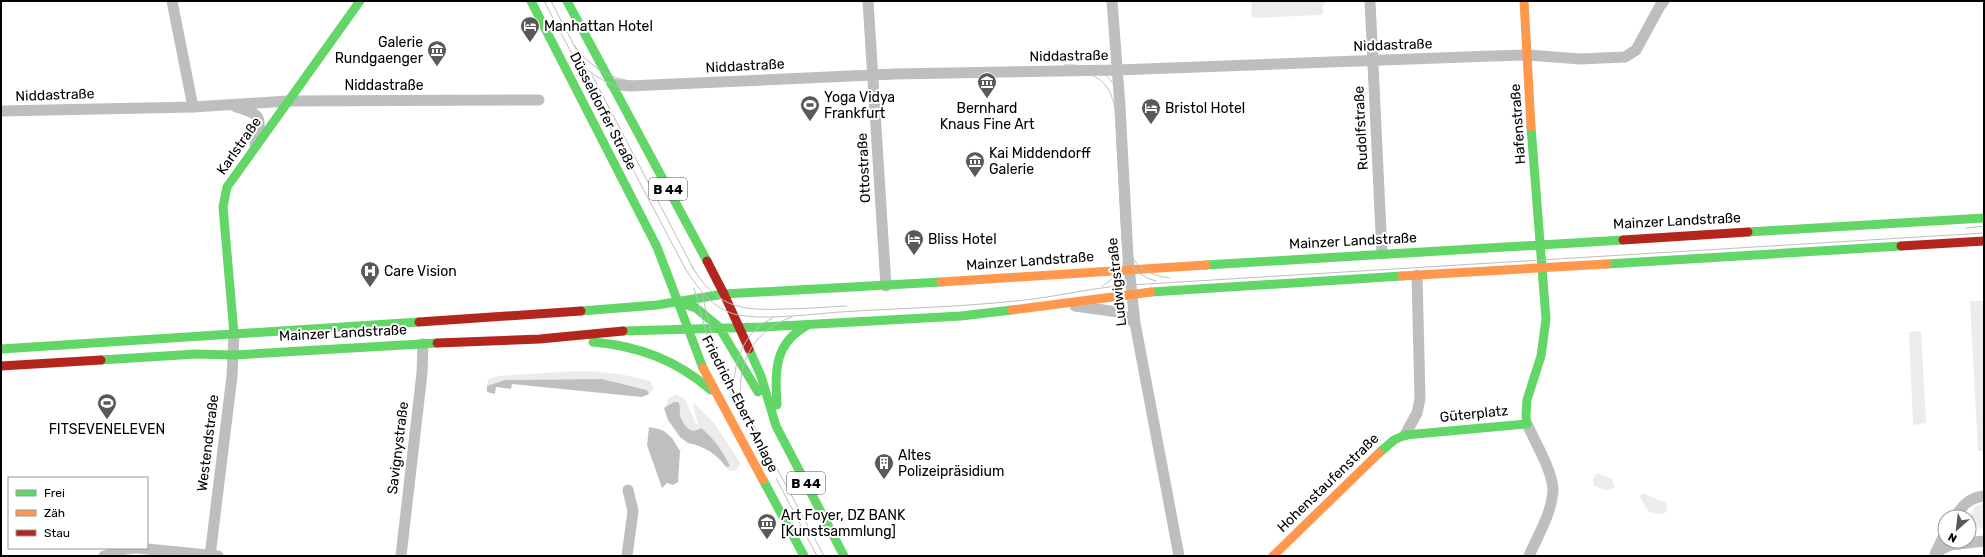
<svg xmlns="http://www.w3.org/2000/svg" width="1985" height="557" viewBox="0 0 1985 557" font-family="Rubik,sans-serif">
  <rect width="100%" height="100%" fill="#fff"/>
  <path fill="#ececec" d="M1251,1H1325V5L1323,6V13L1321,15L1254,18L1252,16Z
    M1970,301H1984V451H1978Z
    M1921,331L1926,423L1913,425L1909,332Z
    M576,371C601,371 625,374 650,381L654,388L649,394L647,390L602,379L505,380L487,386L488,379L498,376Z
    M675,394L685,399L696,424H698L693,406L695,404L714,423L741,464L736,470L729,471L726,467H728L697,431C686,432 679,421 680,411L666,407L668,399Z
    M1598,473L1612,479L1615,488L1605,490L1594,486L1593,479L1595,475Z
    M1642,493L1666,503L1667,511L1663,514L1649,512L1640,497Z
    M1983,504V529L1974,526L1970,516L1975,506Z"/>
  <path fill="#bfbfbf" d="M602,379L647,390L649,394L642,397L512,384L511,389L496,387L495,394L487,392V386L505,380Z
    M674,402H678C682,408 678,413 681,418C685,427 691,435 701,428C714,438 723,452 730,466L726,467C717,454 704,446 688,443L680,451L678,482L673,485L667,483L662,488L647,445L649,427L658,429L663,426L668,420L664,408Z"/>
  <path fill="#fff" d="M668,420L680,437L688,443L680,451L672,438L664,431L658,429L663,426Z"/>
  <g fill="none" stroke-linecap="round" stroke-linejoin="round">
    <path stroke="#bebebe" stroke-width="11" d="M172,1L193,107
      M868,1L886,286
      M1112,1L1120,106L1128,257L1135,323L1179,556
      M1370,1L1382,254
      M612,84L629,86L895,74L1117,70L1492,56L1528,55L1580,59L1625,57L1636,50L1660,6L1664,1
      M236,107C263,114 262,119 255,144
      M1,111L193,107L288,101L539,100
      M1075,306L1118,312L1135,323
      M1527,424C1534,440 1553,472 1553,490C1552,513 1538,535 1529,556
      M1405,435L1417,413L1420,399L1417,275
      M1955,517C1963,505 1969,498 1984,496
      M137,548L218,556
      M1936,552L1950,545L1984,541
      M1935,554L1945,533
      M104,556L126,549L135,548
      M210,556L232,376L234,334
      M401,556L422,373L423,344
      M627,556L633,511L628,490"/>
    <path stroke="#63d668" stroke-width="9" d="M531,1L657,247L703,368
      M567,1L707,261
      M1748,232L1984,218
      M1607,264L1901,246
      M1206,265L1623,240
      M1151,292L1402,276
      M678,302L696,308L719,327L758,392
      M581,311L657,305L724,294L941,282
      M623,331L763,327L961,316L1012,310
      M234,334L223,207L227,187L360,1
      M593,342C639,346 676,360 711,390
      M1,349L419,322
      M749,349L761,376L776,426L844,556
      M101,360L196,354L234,355L437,343
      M777,405C775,370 774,343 808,325
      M1379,453L1394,440L1405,435L1527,424L1526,416L1527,400L1541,356L1546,319L1531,127
      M763,480L804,556"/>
    <path stroke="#ff974d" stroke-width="9" d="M1524,1L1531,127
      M1402,276L1607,264
      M941,282L1206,265
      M1012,310L1151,292
      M703,368L763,480
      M1273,556L1379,453"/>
    <path stroke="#b3261e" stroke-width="9" d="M1623,240L1748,232
      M1901,246L1984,241
      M707,261L724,294L749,349
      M419,322L581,311
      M437,343L540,339L623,331
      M1,366L101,360"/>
    <path stroke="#bebebe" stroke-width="1" d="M544,1L686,270C699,289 711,307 734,314C761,321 812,314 840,312C902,308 964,307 1025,300C1061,296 1095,287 1131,285L1984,233
      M551,1L576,49
      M574,45C610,95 655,81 709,80
      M577,60C592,75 609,87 632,89L874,77L1070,71C1097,73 1109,81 1115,108L1122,242C1126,263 1135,275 1156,281
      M1064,65C1102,64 1120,78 1122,117
      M592,75L694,270
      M1966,228L1984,226
      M1129,248C1134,268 1150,275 1169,278
      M691,265C716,306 737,311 783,309C804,309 826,307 847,306
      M1102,286C1115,279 1122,269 1126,255
      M694,288L713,359L746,421
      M702,294L713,340L721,364L824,556
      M734,386C734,358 746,330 773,318
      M741,397C737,360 756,329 792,317
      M776,478L817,556"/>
  </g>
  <defs>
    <symbol id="hotel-pin" viewBox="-11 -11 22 30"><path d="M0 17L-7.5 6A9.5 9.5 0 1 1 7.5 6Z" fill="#595959" stroke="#fff"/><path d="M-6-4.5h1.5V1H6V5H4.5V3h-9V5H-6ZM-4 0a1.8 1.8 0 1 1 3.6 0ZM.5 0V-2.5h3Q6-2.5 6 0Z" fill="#fff"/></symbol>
    <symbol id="museum-pin" viewBox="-11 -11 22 30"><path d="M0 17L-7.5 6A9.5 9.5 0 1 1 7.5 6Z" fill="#595959" stroke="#fff"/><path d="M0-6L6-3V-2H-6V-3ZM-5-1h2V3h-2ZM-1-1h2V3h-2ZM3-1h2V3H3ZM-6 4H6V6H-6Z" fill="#fff"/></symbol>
    <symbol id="stadium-pin" viewBox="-11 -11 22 30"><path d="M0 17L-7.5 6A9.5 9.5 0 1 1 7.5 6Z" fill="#595959" stroke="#fff"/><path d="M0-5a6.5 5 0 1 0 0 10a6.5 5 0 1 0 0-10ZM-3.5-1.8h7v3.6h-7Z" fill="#fff"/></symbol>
    <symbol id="hospital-pin" viewBox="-11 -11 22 30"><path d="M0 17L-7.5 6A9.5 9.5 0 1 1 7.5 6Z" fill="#595959" stroke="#fff"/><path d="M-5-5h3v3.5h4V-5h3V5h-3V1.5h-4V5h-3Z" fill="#fff"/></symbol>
    <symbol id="building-pin" viewBox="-11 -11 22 30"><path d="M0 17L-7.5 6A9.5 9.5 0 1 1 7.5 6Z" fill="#595959" stroke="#fff"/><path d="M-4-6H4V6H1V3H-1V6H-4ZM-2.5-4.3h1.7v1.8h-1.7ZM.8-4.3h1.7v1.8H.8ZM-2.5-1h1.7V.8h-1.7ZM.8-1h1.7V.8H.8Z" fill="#fff"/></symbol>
  </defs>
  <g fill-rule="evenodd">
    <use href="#hotel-pin" x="519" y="15" width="22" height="30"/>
    <use href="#museum-pin" x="426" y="39" width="22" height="30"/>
    <use href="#museum-pin" x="976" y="71" width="22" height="30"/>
    <use href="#stadium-pin" x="799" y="94" width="22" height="30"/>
    <use href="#hotel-pin" x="1140" y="97" width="22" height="30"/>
    <use href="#museum-pin" x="964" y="150" width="22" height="30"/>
    <use href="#hotel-pin" x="903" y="228" width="22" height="30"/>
    <use href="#hospital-pin" x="359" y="260" width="22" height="30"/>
    <use href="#stadium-pin" x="96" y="392" width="22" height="30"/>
    <use href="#building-pin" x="873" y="452" width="22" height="30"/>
    <use href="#museum-pin" x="756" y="512" width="22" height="30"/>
  </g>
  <g text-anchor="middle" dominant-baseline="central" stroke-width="4" stroke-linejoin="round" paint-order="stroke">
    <g fill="#fff" stroke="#4c4c4c" stroke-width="1">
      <rect x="649" y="178" width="38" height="22" rx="3"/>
      <rect x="787" y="472" width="38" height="22" rx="3"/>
    </g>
    <g font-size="13" font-weight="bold" fill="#000">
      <text x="668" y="189">B 44</text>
      <text x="806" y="483">B 44</text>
    </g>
    <g font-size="14" fill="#000" stroke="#fff" text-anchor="start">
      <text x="544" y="26">Manhattan Hotel</text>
      <text x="423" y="42" text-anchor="end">Galerie<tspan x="423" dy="16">Rundgaenger</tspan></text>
      <text x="824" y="97">Yoga Vidya<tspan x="824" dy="16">Frankfurt</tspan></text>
      <text x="987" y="108" text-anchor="middle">Bernhard<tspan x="987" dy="16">Knaus Fine Art</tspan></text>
      <text x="1165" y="108">Bristol Hotel</text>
      <text x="989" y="153">Kai Middendorff<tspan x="989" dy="16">Galerie</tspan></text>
      <text x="928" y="239">Bliss Hotel</text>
      <text x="384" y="271">Care Vision</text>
      <text x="107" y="429" text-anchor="middle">FITSEVENELEVEN</text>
      <text x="898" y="455">Altes<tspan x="898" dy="16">Polizeipräsidium</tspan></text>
      <text x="781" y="515">Art Foyer, DZ BANK<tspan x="781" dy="16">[Kunstsammlung]</tspan></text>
    </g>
    <g font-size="14" fill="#000" stroke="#fff">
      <text transform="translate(1393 45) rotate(-2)">Niddastraße</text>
      <text transform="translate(1069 56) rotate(-1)">Niddastraße</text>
      <text transform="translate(745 66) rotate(-3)">Niddastraße</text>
      <text x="384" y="85">Niddastraße</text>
      <text transform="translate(55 95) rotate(-2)">Niddastraße</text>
      <text transform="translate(603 111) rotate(63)">Düsseldorfer Straße</text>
      <text transform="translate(1518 124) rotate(-94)">Hafenstraße</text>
      <text transform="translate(1361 128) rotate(-93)">Rudolfstraße</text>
      <text transform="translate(239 146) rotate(-55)">Karlstraße</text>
      <text transform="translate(864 168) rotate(-93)">Ottostraße</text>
      <text transform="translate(1677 221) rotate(-3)">Mainzer Landstraße</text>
      <text transform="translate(1353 241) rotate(-3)">Mainzer Landstraße</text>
      <text transform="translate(1030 261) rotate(-4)">Mainzer Landstraße</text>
      <text transform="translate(1117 282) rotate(-96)">Ludwigstraße</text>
      <text transform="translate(343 333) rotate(-3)">Mainzer Landstraße</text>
      <text transform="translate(740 404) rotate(63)">Friedrich-Ebert-Anlage</text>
      <text transform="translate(1474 414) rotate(-6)">Güterplatz</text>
      <text transform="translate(208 443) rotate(-83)">Westendstraße</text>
      <text transform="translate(398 448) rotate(-83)">Savignystraße</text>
      <text transform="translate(1328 483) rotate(-44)">Hohenstaufenstraße</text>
    </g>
  </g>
  <rect width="1985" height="557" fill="none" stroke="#000000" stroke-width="4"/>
  <rect x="8" y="477" width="140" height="72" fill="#ffffff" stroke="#999999"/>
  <rect x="16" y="490" width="20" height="6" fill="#63d668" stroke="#999999"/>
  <text x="44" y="497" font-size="12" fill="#000000">Frei</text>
  <rect x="16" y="510" width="20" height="6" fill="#ff974d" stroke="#999999"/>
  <text x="44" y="517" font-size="12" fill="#000000">Zäh</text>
  <rect x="16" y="530" width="20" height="6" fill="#b3261e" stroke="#999999"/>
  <text x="44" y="537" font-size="12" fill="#000000">Stau</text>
  <g transform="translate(1957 529) rotate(208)"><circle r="19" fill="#ffffff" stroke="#999999"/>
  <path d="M0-3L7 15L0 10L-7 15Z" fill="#595959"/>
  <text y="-6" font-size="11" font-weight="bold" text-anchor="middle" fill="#000000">N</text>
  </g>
</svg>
